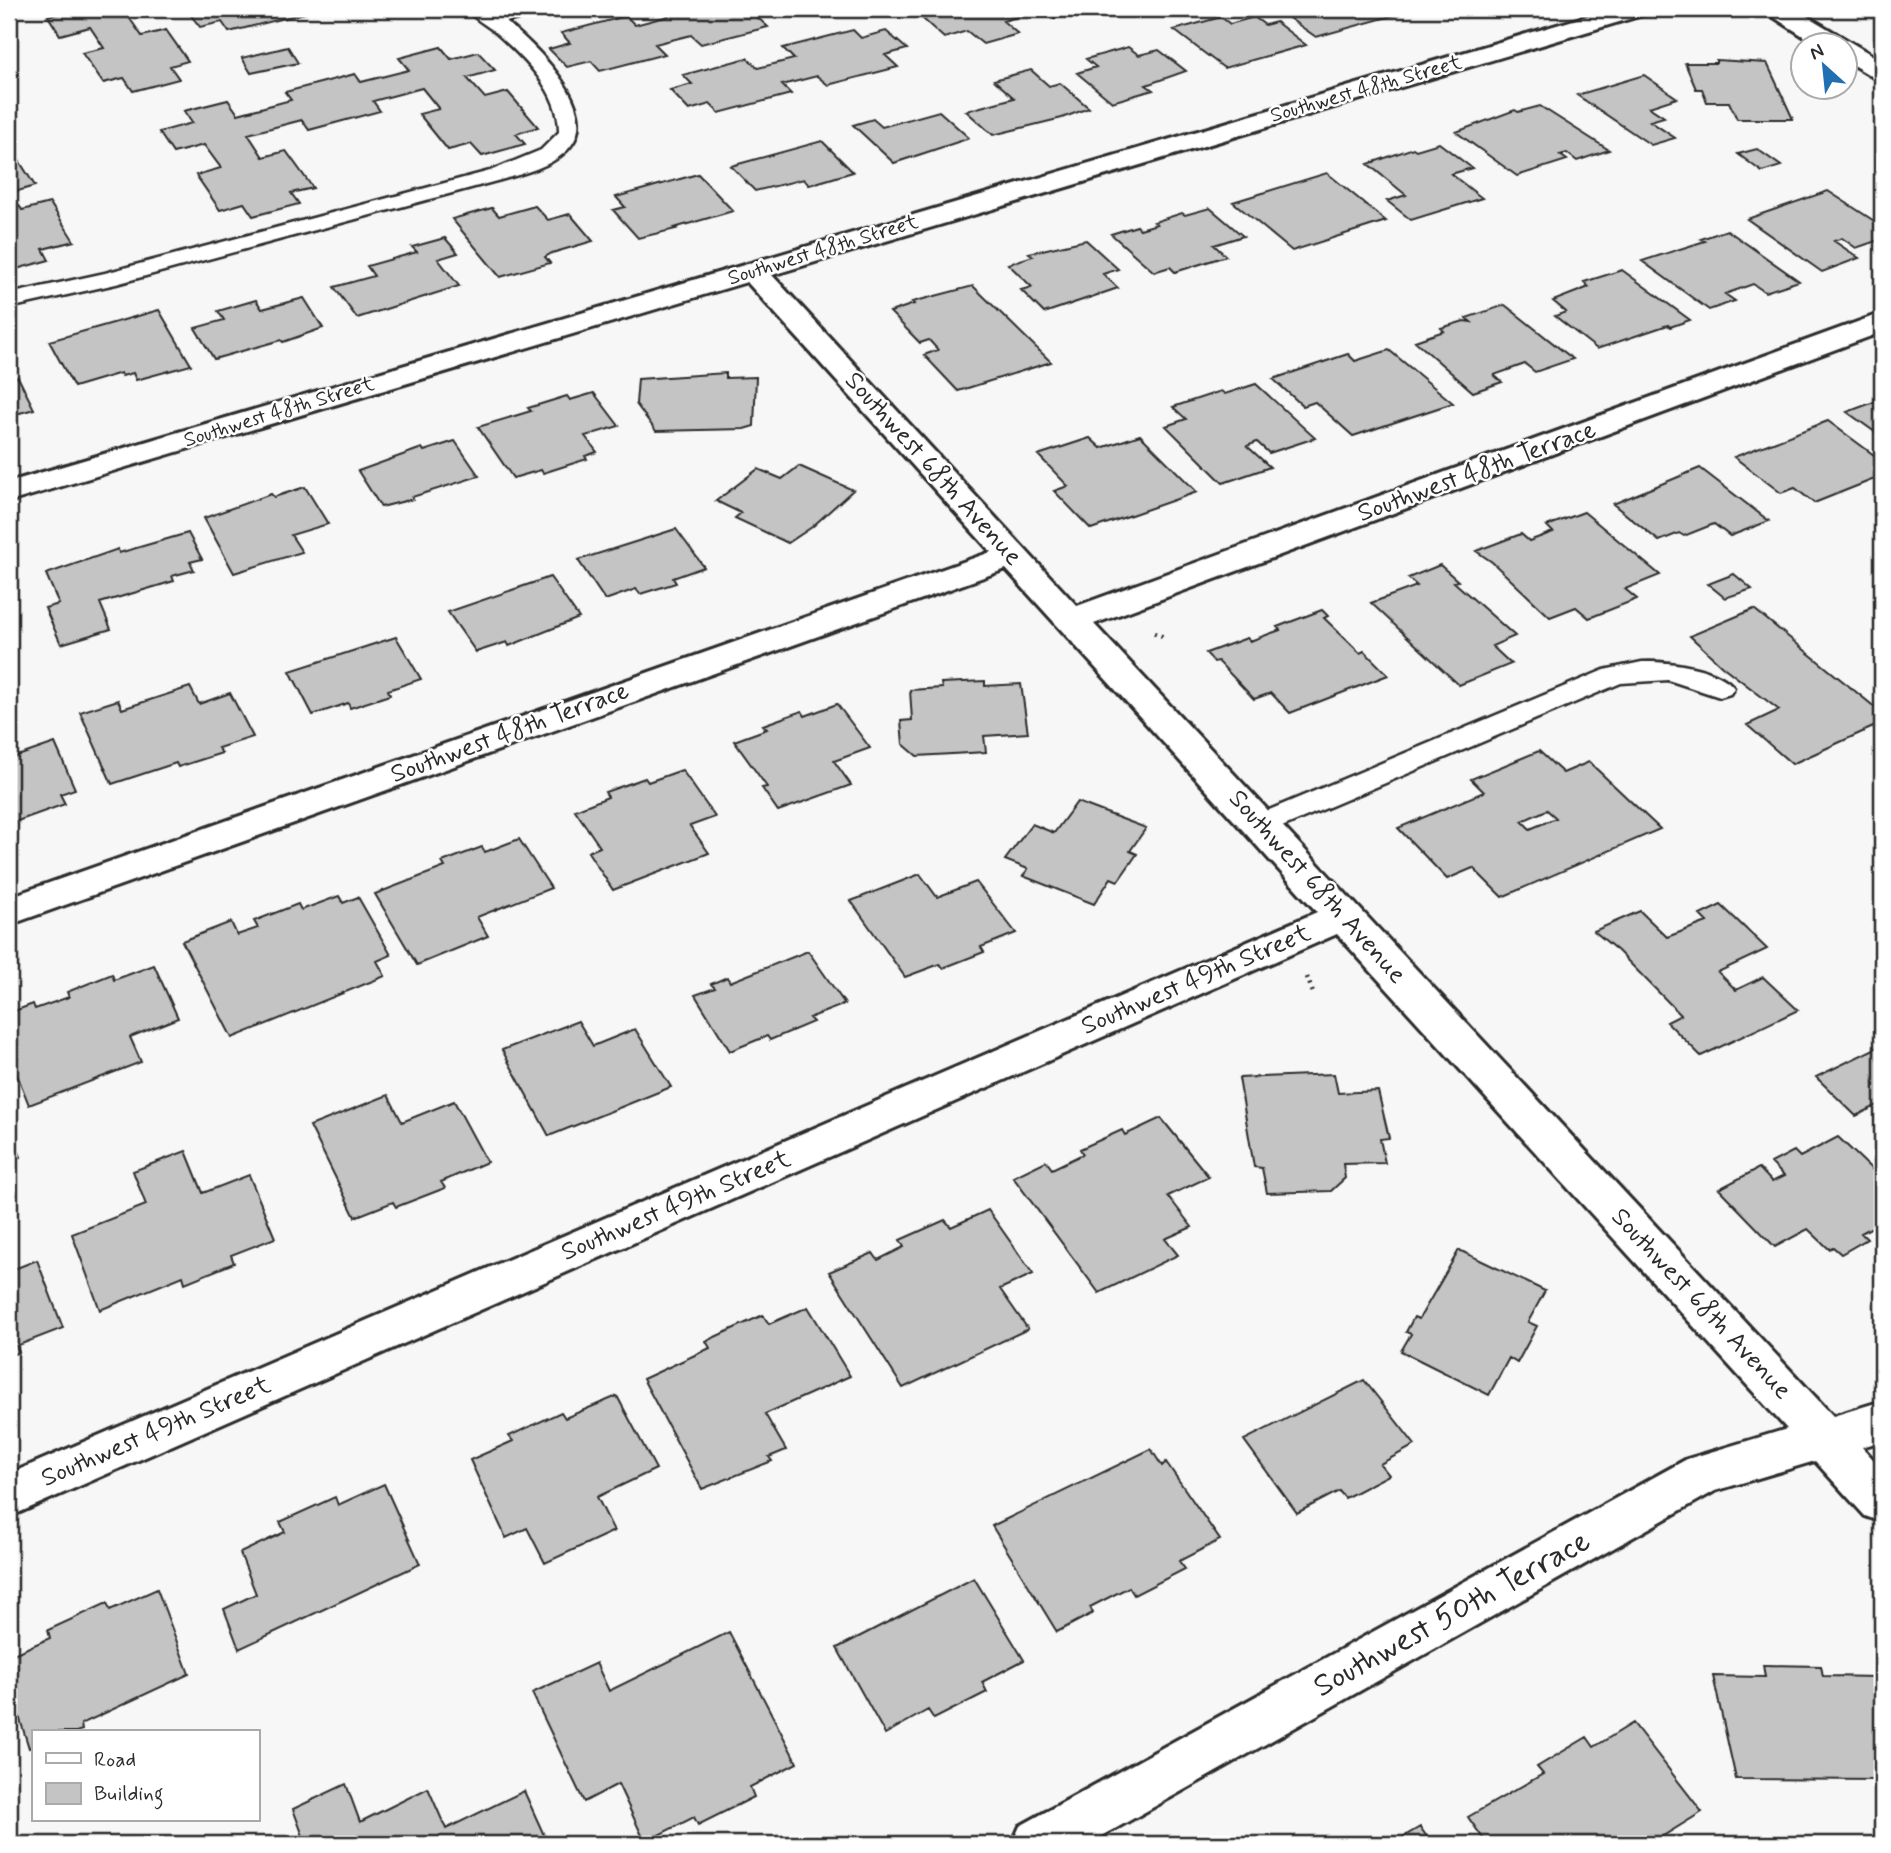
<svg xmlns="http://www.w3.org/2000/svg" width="1891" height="1853" viewBox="0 0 1891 1853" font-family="Mynerve,sans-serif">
  <rect width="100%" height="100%" fill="#f7f7f7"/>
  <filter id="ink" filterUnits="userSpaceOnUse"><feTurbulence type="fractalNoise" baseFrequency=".0143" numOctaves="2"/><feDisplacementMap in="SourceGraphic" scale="14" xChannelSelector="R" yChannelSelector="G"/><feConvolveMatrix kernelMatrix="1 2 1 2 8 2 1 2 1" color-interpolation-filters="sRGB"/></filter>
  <g filter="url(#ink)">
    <path fill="#c4c4c4" stroke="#2b2b2b" stroke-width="2" fill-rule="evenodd" d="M79,9H160L128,16L142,36L166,30L188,61L170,66L179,79L133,91L124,78L103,83L82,53L104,48L90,27L60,35L48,16Z
      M186,9H301L305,13L229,32L222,22L200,27Z
      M662,9L780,11L757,17L768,27L701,44L691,35L655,44L665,54L600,71L591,61L567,67L549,49L570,43L561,33L626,16L635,25L669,16Z
      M943,9H1088L1052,19L1041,10L1003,21L1018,34L983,44L967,31L944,38L923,19L948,12Z
      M1301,9H1401L1406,12L1316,37L1283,14Z
      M1221,17L1230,24L1254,17L1265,25L1276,22L1306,45L1224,68L1174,30Z
      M853,30L861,38L886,31L907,49L885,55L898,67L828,85L817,76L782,85L791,94L719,113L710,104L689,110L670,90L692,84L683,75L747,58L758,68L794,59L783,48Z
      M288,47L298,63L251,73L242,58Z
      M441,47L451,59L478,52L495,70L467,78L485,98L508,92L538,127L516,134L525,144L482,156L471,144L448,150L419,114L439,109L422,88L373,101L380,111L309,130L302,120L248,134L263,157L286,151L313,188L291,193L299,204L253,216L244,203L220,210L196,175L221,168L204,145L173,153L159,132L192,123L184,111L228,100L238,114L291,100L285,92L355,74L361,82L409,70L399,58Z
      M1128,47L1139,55L1159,50L1186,71L1146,85L1153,90L1112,102L1077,73L1096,67L1086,59Z
      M1716,60L1767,63L1793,119H1737L1729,102H1707L1702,89H1696L1685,63H1716Z
      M1031,70L1049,86L1060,83L1089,108L1062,118L993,135L966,111L1014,98L994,80Z
      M1644,75L1677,98L1649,107L1664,117L1650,121L1675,138L1651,145L1577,95Z
      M1540,106L1609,150L1577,161L1567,153L1560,155L1567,160L1517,176L1456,132L1515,110L1518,112Z
      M939,111L968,137L967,139L894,163L853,125L873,119L882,127Z
      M822,141L853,172L809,185L804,179L755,191L731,166Z
      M1439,143L1472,168L1451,174L1482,198L1411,220L1387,201L1406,195L1368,164L1413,148L1416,150Z
      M1757,149L1781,166L1762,172L1738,154Z
      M13,151L35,186L11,193L22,210L50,203L74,241L43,249L49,260L9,271V152Z
      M1327,173L1386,221L1292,251L1233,202Z
      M698,174L733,211L674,228L676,229L638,238L613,210L625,207L616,197Z
      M1828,191L1882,226V239L1856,248L1842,238L1834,241L1859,258L1822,272L1747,219Z
      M535,206L548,220L570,214L593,241L552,253L545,257L550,263L500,277L452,219L492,208L499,216Z
      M1210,208L1243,236L1214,245L1226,256L1175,272L1170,267L1154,272L1111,234L1137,226L1140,229L1157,224L1154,222L1182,213L1185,215Z
      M1727,230L1799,281L1765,292L1753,284L1725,294L1735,301L1709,310L1642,261L1705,241L1701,239Z
      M445,238L458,253L438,259L459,286L357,318L334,287L374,276L367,266L417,252L412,247Z
      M1086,240L1118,269L1103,274L1118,288L1044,313L1021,290L1032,287L1008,264L1033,256L1029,253Z
      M1622,270L1690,320L1670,327L1668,325L1597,349L1555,316L1566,312L1553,301L1589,287L1584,282Z
      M973,286L1051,362L958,391L924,355L938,350L929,340L920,343L890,312L914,304L912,302Z
      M304,298L323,328L283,342L281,340L214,359L195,328L224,320L218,311L256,300L262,309Z
      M1505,305L1573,359L1535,372L1525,364L1494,375L1502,382L1473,392L1415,341L1444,331L1441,328L1464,321L1471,322L1466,318Z
      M159,310L191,365L136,380L133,373L122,376L121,373L74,387L49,341Z
      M1389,350L1453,403L1353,436L1315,402L1303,406L1273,379L1348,354L1355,361Z
      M726,373V378L756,377L754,426L744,429L656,431L636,404L638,379Z
      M18,377L34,409L9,416V380Z
      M1256,384L1315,438L1269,453L1257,442L1247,446L1270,467L1223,483L1166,426L1186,419L1173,407L1221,391L1225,394Z
      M594,393L619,426L585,436L597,452L585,456L587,459L543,473L541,470L513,478L478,427L531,411L528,408L567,396L570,400Z
      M1882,399V437L1847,412Z
      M1828,421L1882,461V476L1814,503L1795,488L1781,493L1734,457Z
      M1140,435L1197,492L1091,529L1054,491L1068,486L1038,455L1090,438L1101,448Z
      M455,441L479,476L412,497L413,499L381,507L358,471L422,448L424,451Z
      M799,466L853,490L812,527L788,543L735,518L741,513L716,501L758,469L782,479Z
      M1700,468L1769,521L1730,536L1714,524L1684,536L1679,533L1659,541L1613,504Z
      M305,487L328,524L291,535L302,552L234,573L204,518L271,494L274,497Z
      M1584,512L1660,575L1625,589L1637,599L1589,618L1576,607L1550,617L1492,562L1476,551L1521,534L1529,541L1553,532L1547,526Z
      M676,529L704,567L673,578L676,583L640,594L636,589L605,600L578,560Z
      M188,533L202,559L190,562L194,570L172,576L174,581L100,603L111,629L61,644L45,608L59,604L46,574L118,549L119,553Z
      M1440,565L1458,581L1454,582L1515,636L1492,646L1511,664L1459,685L1371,603L1417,586L1408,578Z
      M1734,574L1752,589L1725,598L1708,584Z
      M550,577L579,618L509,646L507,642L476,652L448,612Z
      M1754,609L1882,713V723L1792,764L1747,725L1779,710L1722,666L1690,636Z
      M1322,610L1328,616L1324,618L1360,653L1364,651L1388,675L1290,713L1271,693L1254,699L1218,661L1214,662L1206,653L1247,638L1250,641L1280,630L1277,627Z
      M396,637L421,679L388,690L390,695L350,708L348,703L313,715L290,671Z
      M985,681V686L1021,684L1028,733L984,736L986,752L917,756L903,744L901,721L912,720L910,690L942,688L941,683Z
      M190,687L199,704L230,693L253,737L218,748L222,753L178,767L176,763L112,784L80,712L118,700L122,709Z
      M837,704L870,748L834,761L851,785L778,811L762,788L767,787L734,741L767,729L763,725L802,711L805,716Z
      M55,743L75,789L60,794L65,804L9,824V759Z
      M1539,751L1563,773L1589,762L1660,829L1502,897L1473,868L1447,879L1398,828L1484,792L1471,779ZM1547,810L1556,818L1530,829L1522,821Z
      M682,770L715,817L690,826L709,853L613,890L588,852L600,847L575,810L608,797L605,792L645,778L648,782Z
      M1077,802L1146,828L1130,851L1137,854L1118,881L1111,878L1094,904L1023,876L1028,869L1005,860L1032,824L1054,833Z
      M519,839L551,888L477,917L488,936L417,965L375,894L445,867L442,862L482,847L485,852Z
      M920,874L937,897L976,882L1016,933L981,947L984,952L943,968L940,964L905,977L851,901Z
      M339,896L343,903L358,897L391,955L377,961L385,976L232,1038L182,941L231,922L237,935L258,928L254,921L298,904L301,910Z
      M1721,905L1767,949L1718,972L1736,990L1763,977L1798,1010L1701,1056L1667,1022L1681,1015L1618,951L1594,931L1640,911L1667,937L1707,922L1700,915Z
      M808,951L845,1004L809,1018L813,1022L770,1040L767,1036L730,1051L695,995L715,988L711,984L727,977L730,982Z
      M154,965L178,1018L130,1037L141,1062L29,1105L9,1054V1013L33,1004L35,1009L69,997L67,992L112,974L114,980Z
      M578,1021L593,1046L635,1029L671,1087L549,1136L502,1050Z
      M1882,1045V1103L1856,1116L1816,1077Z
      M1334,1074L1338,1093L1378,1091L1389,1138L1380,1139L1385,1163L1343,1164L1345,1178L1331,1191L1267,1193L1262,1168L1254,1167L1239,1078Z
      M388,1095L402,1122L454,1101L487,1162L441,1182L445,1188L396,1207L393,1202L355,1217L310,1126Z
      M1161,1118L1209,1177L1168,1196L1192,1227L1165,1239L1178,1255L1099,1293L1013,1177L1046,1161L1052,1169L1083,1154L1080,1149L1122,1130L1125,1135Z
      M9,1127L21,1157L9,1161Z
      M1838,1137L1882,1179V1222L1861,1233L1867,1239L1841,1254L1833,1247L1829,1249L1808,1229L1775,1247L1719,1189L1759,1168L1772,1182L1784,1176L1771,1163L1794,1151L1800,1157Z
      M186,1151L203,1193L249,1175L275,1238L231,1255L234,1263L185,1283L183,1276L100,1310L72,1234L146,1205L133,1171Z
      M988,1210L1033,1274L1000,1289L1028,1329L903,1388L829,1272L873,1253L878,1260L904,1247L900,1240L945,1220L951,1227Z
      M1459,1250L1545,1291L1528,1322L1537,1326L1517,1363L1509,1358L1489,1395L1401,1351L1411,1334L1406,1332L1414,1317L1419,1319Z
      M37,1260L63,1328L16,1346L19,1352L9,1356V1271Z
      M808,1307L850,1376L765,1414L786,1450L769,1457L772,1461L702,1489L643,1379L710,1348L706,1341L763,1315L769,1324Z
      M1364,1380L1415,1445L1380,1464L1389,1475L1345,1498L1339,1491L1297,1513L1244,1440Z
      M617,1396L656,1469L597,1497L614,1531L545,1563L527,1528L506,1538L470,1460L513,1441L509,1436L561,1412L565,1418Z
      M1151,1449L1162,1466L1166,1462L1220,1540L1179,1561L1185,1569L1134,1595L1129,1587L1090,1607L1093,1613L1057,1632L992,1526Z
      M384,1484L420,1564L239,1649L224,1609L256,1594L240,1553L285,1532L280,1522L335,1497L338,1505Z
      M974,1578L1024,1660L982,1682L987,1692L934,1719L928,1710L885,1734L837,1648Z
      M157,1589L189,1674L81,1724L82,1730L76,1732H33V1746L29,1748L9,1684V1656L50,1638L48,1630L107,1603L110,1610Z
      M729,1632L797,1763L750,1787L754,1797L698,1825L694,1817L645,1842L618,1784L584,1802L532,1693L596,1663L609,1691Z
      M1763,1665L1821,1666L1823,1676L1878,1677L1882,1692V1780L1736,1779L1713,1676L1765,1677Z
      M1633,1723L1702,1812L1650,1844H1487L1468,1817L1543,1774L1537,1767L1587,1737L1594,1747Z
      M346,1784L360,1822L428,1788L446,1829L524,1791L548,1844H306L293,1809Z
      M1420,1827L1432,1844H1391Z"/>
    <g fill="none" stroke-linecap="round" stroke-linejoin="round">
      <defs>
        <path id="service" d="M466,9H489L495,13L511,9H543L540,13L506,22C537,47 609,115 564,153C548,167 525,173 504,179L116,284L9,308V294L105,273L490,171L541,150L559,132C560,92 524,58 496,33C487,25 474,19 466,9Z
          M1642,662C1665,661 1720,667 1734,688L1730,694L1720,697L1668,680L1621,683L1270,832L1260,835L1250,832L1246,825L1250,818L1604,670Z"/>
        <path id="minor" d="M1611,9H1649L1646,14L772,275L1077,606L1882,313V332L1094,624L1833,1416L1882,1401V1441L1862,1447L1882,1469V1522L1865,1516L1815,1461L1715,1491L1088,1844H1012L1020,1826L1687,1459L1787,1429L1337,934L9,1517V1474L1317,912L1006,569L9,925V897L991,552L747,282L9,502V482Z"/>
        <path id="secondary" d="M1766,9H1795L1882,61V80L1873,77L1846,61V46H1819L1769,14Z"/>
      </defs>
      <use href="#service" stroke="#2b2b2b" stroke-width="5"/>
      <use href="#minor" stroke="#2b2b2b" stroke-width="6"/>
      <use href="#secondary" stroke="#2b2b2b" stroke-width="6"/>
      <path stroke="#2b2b2b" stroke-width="4.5" stroke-dasharray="2 5" stroke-linecap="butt" d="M1154,633L1167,638
        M1307,977L1313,993"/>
      <use href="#service" fill="#fff" fill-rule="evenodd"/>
      <use href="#minor" fill="#fff" fill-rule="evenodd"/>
      <use href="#secondary" fill="#fff" fill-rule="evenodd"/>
    </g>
  </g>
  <g text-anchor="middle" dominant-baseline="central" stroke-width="5" stroke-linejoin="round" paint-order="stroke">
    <g font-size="21" fill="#2b2b2b" stroke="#fff">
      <text transform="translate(1366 89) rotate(-16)">Southwest 48th Street</text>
      <text transform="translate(823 250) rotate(-17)">Southwest 48th Street</text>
      <text transform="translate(279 412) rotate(-17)">Southwest 48th Street</text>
    </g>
    <g font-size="26" fill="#2b2b2b" stroke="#fff">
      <text transform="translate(933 469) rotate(48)">Southwest 68th Avenue</text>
      <text transform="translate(1477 472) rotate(-20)">Southwest 48th Terrace</text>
      <text transform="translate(510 733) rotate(-20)">Southwest 48th Terrace</text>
      <text transform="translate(1317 887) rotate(48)">Southwest 68th Avenue</text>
      <text transform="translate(1196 980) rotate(-23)">Southwest 49th Street</text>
      <text transform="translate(676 1206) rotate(-23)">Southwest 49th Street</text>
      <text transform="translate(1701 1304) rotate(47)">Southwest 68th Avenue</text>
      <text transform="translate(156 1432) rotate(-23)">Southwest 49th Street</text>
    </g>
    <g font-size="32" fill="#2b2b2b" stroke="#fff">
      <text transform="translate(1452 1614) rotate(-29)">Southwest 50th Terrace</text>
    </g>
  </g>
  <rect width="1891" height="1853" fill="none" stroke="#fff" stroke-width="35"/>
  <rect x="18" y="18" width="1856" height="1818" fill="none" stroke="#2b2b2b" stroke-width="2.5" filter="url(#ink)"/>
  <rect x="32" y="1730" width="228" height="91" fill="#ffffff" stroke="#aaaaaa" stroke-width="2"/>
  <rect x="46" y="1753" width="35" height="10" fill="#ffffff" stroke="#aaaaaa" stroke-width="2"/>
  <text x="94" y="1766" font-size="21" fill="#2b2b2b">Road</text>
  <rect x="46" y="1783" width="35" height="21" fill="#c4c4c4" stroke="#aaaaaa" stroke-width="2"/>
  <text x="94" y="1800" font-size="21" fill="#2b2b2b">Building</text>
  <g transform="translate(1824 66) rotate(333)"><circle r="33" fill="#ffffff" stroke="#aaaaaa" stroke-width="2"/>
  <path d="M0-5L12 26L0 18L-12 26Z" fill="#1f6fb2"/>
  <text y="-10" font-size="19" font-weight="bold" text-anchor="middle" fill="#2b2b2b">N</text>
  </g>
</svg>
